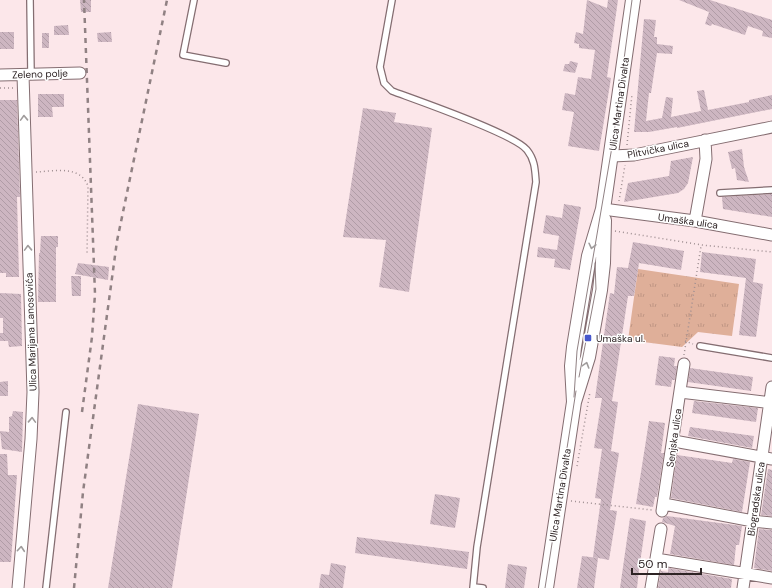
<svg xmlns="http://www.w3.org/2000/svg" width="772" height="588" viewBox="0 0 772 588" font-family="'DM Sans',sans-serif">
  <defs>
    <pattern id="park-tufts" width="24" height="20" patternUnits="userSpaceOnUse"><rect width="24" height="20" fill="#dfaf99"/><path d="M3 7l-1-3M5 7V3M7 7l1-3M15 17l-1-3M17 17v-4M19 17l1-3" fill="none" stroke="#c09684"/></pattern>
    <pattern id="building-back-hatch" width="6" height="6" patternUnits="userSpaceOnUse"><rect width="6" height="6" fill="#cdb6c1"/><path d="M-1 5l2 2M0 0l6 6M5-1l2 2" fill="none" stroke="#b09ca6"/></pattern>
  </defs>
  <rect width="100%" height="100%" fill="#fce7ea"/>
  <path fill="url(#park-tufts)" d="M638,269L739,284L732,336L698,332L682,347L628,340Z"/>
  <path fill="url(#building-back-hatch)" d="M80,0H91V12H81Z
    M587,0L607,8L608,0H618L607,77L611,78L599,151L568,146L574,112L562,110L565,93L575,95L578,77L591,79L595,50L579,48V44L574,43L576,32L583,34Z
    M679,0H710L772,20V38L762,36L763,31L748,26L745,35L712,24L711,26L705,24L709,12Z
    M644,19L656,20L654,37H657V44L673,46L672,54L657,53L651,93H649L646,121L662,118L666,97L673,98L671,117L701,111L697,91L704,90L708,110L749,102V100L772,95V109L677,128V127L649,132H634Z
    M68,25L69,35H54V26Z
    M0,32H14V49H0Z
    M111,32L112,42H98L97,33Z
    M42,33H49V48H42Z
    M570,61L578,63L575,73L563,71L565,64H569Z
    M38,94H64V107H52L53,117H38Z
    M0,100H17L20,197H17L19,277H6V273H0Z
    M363,108L396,113L394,122L432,128L409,292L379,287L386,240L343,237Z
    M742,149L744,167L749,182L737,180L735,168L732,169L728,152Z
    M693,157L688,183L684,189L678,193L624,202L628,183L669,176L671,161Z
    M772,194V217L723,209L722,197Z
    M564,204L581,207L570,270L554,267L555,259L537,257L538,247L557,250L559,236L543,233L546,215L562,218Z
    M41,236H58V247H56V302H38L39,253H40Z
    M633,242L684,251L681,270L639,263L634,296H628L612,401L618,402L611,451L619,453L610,510L617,511L609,560L593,557L601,499L595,498L602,449L594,448L602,398H595L610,293L614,294L617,267L628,268Z
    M702,252L756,259L753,282L763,284L756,337L739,335L746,278L700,272Z
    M78,263L109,267L108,280L75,274Z
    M71,276H81V296H72Z
    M0,293L21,294L22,346L9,347L8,341H0V333H3V318H0Z
    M659,356L675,358L674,366H677L675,380H672L671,387L655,385Z
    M690,368L753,377L751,391L688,382Z
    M8,381V396H0V382Z
    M694,401L758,408L756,422L692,413Z
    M138,404L199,414L172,588H108Z
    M13,411L23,412L22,452L2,449L0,431L9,432V417L12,416Z
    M649,421L665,423L661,453H664L657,497H655L653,507L636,504Z
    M690,427L754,436L752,448L688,436Z
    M0,454H7L8,475H17L11,562H0Z
    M677,455L732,463L733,459L750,462L742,512L671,498Z
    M768,469L772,470V516L761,515Z
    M435,494L460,498L455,528L430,524Z
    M667,516L742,526L739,545H736L734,565L670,554L675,526L662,522L663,518Z
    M630,518L646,521L639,570L637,588H620Z
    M759,529L772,530V571L754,568Z
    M357,537L469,552L467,569L355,553Z
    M582,556L598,558L594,588H577Z
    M331,563L346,566L343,588H319L321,574L329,575Z
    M508,564L527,567L524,588H505Z
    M668,568L732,579L731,588H658L661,571L668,572Z"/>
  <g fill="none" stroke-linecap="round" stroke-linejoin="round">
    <defs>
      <path id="service" d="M30,0L31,74
        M194,0L183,55L226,63
        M392,0L380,67L384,83L392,91C416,100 515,134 527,150C535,160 535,170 536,182L477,547L473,588
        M720,193L772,190
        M700,346L772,358
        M474,587L483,588
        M46,588L66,412"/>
      <path id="minor" d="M0,75L80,73
        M612,156L634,155L772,127
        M603,209L695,221L772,235
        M695,221L706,159L705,140
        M680,392L772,403
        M674,441L772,459
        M664,504L753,521L772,523
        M662,511L684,364
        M656,559L772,578
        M18,588L31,439L33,392L23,75
        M651,588L661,529
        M743,588L772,387"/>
      <path id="tertiary" d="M574,402L572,366L574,347L589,256L603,209L633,0
        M546,588L574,402L588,357L600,290L603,263L604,220"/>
    </defs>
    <use href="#service" stroke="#846d71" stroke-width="8"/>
    <use href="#minor" stroke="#846d71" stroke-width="13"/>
    <use href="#tertiary" stroke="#846d71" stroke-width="16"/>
    <path stroke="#9e8e91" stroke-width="1.5" stroke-dasharray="1 3" stroke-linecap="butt" d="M0,88H14
      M627,145L632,94
      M36,172C55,171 80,165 88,186L87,255
      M619,201L625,165
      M615,231L702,245L772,252
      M685,341L693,344
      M684,355L701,246
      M577,466L590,392
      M571,501L652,510"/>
    <use href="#service" stroke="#fff" stroke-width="5.5"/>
    <use href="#minor" stroke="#fff" stroke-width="11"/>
    <use href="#tertiary" stroke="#fff" stroke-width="14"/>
    <path stroke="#908183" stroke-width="1" d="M579,377L596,289L595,263
      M574,397L577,351L613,141L632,0
      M545,588L576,391"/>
    <path stroke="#908183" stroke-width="2.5" stroke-dasharray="5 5" stroke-linecap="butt" d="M82,412L92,337L95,294L84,0
      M74,588L83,492L117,241L167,0"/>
  </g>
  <defs><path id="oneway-chevron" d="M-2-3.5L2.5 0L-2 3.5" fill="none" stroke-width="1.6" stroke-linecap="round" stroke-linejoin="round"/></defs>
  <g stroke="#a09c9c">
    <use href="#oneway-chevron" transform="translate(24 118) rotate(-92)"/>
    <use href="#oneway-chevron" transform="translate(592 246) rotate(103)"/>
    <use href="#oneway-chevron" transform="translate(28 248) rotate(-92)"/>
    <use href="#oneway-chevron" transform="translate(586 365) rotate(-73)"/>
    <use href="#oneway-chevron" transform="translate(32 420) rotate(-88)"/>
    <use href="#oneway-chevron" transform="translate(21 549) rotate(-85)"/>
  </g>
  <rect fill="#4757cc" stroke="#fff" stroke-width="1.5" x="584" y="334" width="8" height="8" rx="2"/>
  <g text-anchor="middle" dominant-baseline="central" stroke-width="3" stroke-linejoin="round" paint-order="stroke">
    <g font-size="10" fill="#2d2324" stroke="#fff">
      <text transform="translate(40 74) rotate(-2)">Zeleno polje</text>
      <text transform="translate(619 104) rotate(-82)">Ulica Martina Divalta</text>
      <text transform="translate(658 149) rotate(-11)">Plitvička ulica</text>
      <text transform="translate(688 221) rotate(8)">Umaška ulica</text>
      <text transform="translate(31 332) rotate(-92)">Ulica Marijana Lanosovića</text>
      <text transform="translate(674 438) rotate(-82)">Senjska ulica</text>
      <text transform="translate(560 495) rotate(-81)">Ulica Martina Divalta</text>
      <text transform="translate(756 499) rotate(-82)">Biogradska ulica</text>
    </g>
    <g font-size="10" fill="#2d2324" stroke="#fff" text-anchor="start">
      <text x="596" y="338">Umaška ul.</text>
    </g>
  </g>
  <path d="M632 568v6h69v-6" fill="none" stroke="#2d2324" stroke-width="2"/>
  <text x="638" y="568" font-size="12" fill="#2d2324" stroke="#ffffff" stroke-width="3" paint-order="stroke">50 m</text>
</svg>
